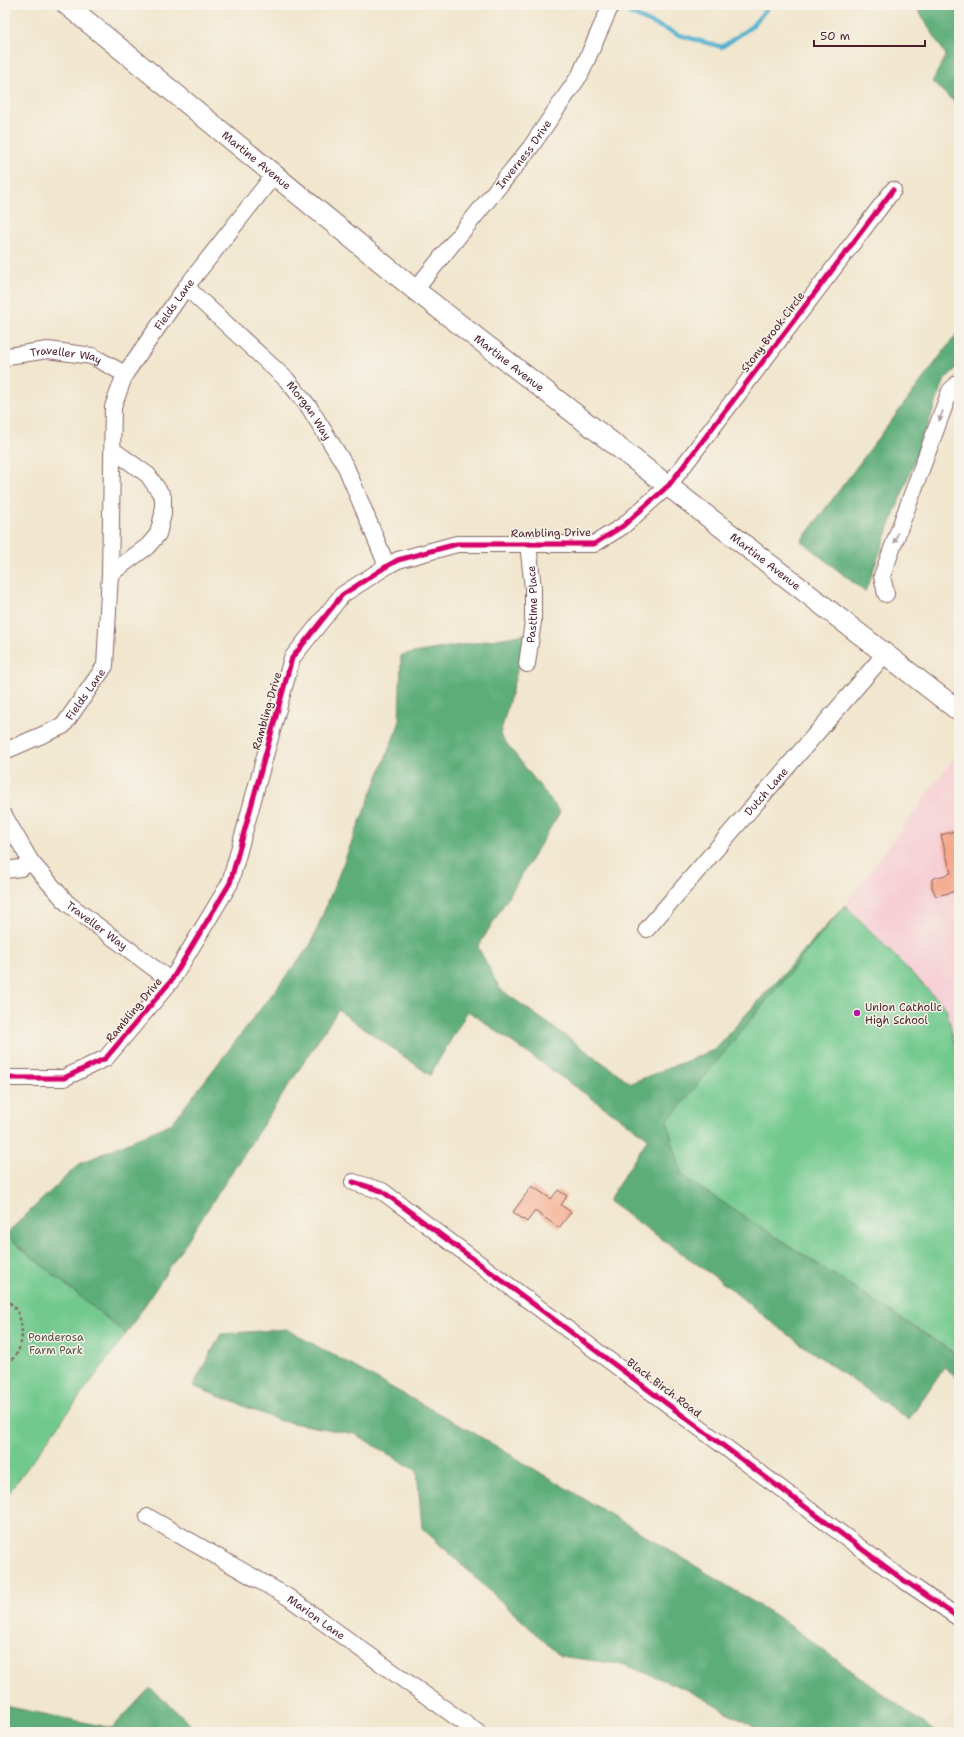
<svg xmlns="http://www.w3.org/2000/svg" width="964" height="1737" viewBox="0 0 964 1737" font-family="'Shantell Sans',sans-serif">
  <rect width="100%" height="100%" fill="#f7f3e8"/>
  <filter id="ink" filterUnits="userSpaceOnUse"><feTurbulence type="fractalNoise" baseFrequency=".025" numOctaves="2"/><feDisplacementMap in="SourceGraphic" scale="8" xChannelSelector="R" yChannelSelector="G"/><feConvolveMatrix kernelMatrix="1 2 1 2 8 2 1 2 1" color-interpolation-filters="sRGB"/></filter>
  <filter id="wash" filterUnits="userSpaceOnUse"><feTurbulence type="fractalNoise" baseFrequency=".012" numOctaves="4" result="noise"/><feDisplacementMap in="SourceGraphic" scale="16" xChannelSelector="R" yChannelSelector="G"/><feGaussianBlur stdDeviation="0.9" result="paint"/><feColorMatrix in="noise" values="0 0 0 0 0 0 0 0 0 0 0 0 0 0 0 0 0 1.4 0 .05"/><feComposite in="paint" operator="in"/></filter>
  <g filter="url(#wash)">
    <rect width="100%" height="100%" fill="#f1e6ce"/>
    <path fill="#f6cfd6" d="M959,751V1356L667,1122L845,905Z"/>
    <path fill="#72c98e" stroke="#5e745c" d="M845,905L946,1008L959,1061V1356L682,1176L667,1122Z
      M5,1235L126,1334L5,1498Z"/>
    <path fill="#5dad79" stroke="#546652" d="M915,5H959V106L932,82L946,55Z
      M959,331V366L945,379L865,592L801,541Z
      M527,634L500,735L560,812L478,947L500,989L631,1083L714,1050L845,905L667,1122L682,1176L959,1356V1379L944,1367L909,1420L784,1332L718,1279L608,1201L648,1138L468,1011L430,1075L338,1010L126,1334L5,1235L79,1164L172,1123L311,944L399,724L401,655Z
      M286,1329L474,1433L673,1552L781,1619L935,1732H763L686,1689L625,1665L560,1656L422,1528L417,1471L355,1434L281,1421L193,1386L221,1334Z
      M150,1688L200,1732H5V1706L112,1728Z"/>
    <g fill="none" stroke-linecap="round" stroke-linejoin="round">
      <path stroke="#51b0cf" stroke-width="4.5" d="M629,13L679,35L722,47L751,27L770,5"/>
    </g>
    <g id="blocks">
      <path fill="#f5a88b" d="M959,830V896L957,891L936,896L932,887V879L951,873L941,835Z
        M532,1186L551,1199L558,1190L567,1196L561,1205L571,1212L559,1228L535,1211L527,1222L513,1212Z"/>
    </g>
  </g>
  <g filter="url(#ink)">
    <use href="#blocks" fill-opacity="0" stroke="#846564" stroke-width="1"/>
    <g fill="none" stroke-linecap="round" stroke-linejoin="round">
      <defs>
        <g id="minor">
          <path id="s1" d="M186,287L287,380L309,407L346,467L387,566"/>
          <path id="s2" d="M415,290L530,148L580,75L611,5"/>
          <path id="s3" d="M5,359L8,356L48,350L92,356L125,374"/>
          <path d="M110,574L148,546L158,534L163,514V497L148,475L113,450"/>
          <path d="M886,594L882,576L950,391L959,382"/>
          <path id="s4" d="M527,664L533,621V588L528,544"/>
          <path id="s5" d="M5,751L63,726L105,666L110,574L113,407L125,374L186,287L274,175"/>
          <path id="s6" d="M5,817L31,862L67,903L171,981"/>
          <path d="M5,870L21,868L31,862"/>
          <path id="s7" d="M647,929L885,654"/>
          <path d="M5,1078H64L106,1058L171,981L230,883L292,658L342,595L387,566L398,560L457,544H594L623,526L669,485L893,190"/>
          <path d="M353,1182L382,1191L902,1579L959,1618"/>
          <path id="s8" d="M148,1517L288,1597L477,1732"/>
        </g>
        <g id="major">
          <path id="s9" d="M67,5L415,290L959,711"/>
        </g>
      </defs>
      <use href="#minor" stroke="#846564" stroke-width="18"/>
      <use href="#major" stroke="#846564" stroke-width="22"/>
      <path stroke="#846564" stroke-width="2.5" stroke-dasharray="3 3" stroke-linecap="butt" d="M5,1299C9,1302 14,1306 16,1310C26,1326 24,1356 5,1364"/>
      <use href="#minor" stroke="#fff" stroke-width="16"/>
      <use href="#major" stroke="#fff" stroke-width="20"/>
      <defs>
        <path id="cycleway" d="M5,1078H64L106,1058L171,981L230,883L292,658L342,595L387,566L398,560L457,544H594L623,526L669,485L893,190
          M353,1182L382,1191L902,1579L959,1618"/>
      </defs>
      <use href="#cycleway" stroke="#f7f3e8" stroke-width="8"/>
      <use href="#cycleway" stroke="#d6006c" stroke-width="5"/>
    </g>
    <defs><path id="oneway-solid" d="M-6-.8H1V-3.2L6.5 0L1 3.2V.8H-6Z"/></defs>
    <g fill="#ae9aa0">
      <use href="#oneway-solid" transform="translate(941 416) rotate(110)"/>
      <use href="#oneway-solid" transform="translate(896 538) rotate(110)"/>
    </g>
  </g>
  <circle fill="#b5179e" stroke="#f7f3e8" stroke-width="1.5" cx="857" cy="1013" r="4"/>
  <g text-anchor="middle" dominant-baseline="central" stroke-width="3" stroke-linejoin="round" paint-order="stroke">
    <g font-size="11" fill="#4a1f2b" stroke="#f7f3e8">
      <text stroke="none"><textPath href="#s2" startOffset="174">Inverness Drive</textPath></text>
      <text stroke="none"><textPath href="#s9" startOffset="245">Martine Avenue</textPath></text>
      <text stroke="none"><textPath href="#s5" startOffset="516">Fields Lane</textPath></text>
      <text transform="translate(773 332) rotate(-53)">Stony Brook Circle</text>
      <text stroke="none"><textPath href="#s3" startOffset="63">Traveller Way</textPath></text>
      <text stroke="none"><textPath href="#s9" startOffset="569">Martine Avenue</textPath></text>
      <text stroke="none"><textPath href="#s1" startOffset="175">Morgan Way</textPath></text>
      <text transform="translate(551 533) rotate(-1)">Rambling Drive</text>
      <text stroke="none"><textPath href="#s9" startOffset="893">Martine Avenue</textPath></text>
      <text stroke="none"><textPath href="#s4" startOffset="60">Pasttime Place</textPath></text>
      <text stroke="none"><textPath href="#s5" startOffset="102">Fields Lane</textPath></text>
      <text transform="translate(267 711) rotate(-74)">Rambling Drive</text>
      <text stroke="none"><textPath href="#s7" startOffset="182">Dutch Lane</textPath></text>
      <text stroke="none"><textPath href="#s6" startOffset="144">Traveller Way</textPath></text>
      <text transform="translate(134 1010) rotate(-50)">Rambling Drive</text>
      <text transform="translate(664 1388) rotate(37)">Black Birch Road</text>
      <text stroke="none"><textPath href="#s8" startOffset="196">Marion Lane</textPath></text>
    </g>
    <g font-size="11" fill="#4a1f2b" stroke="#f7f3e8" text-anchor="start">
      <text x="865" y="1007">Union Catholic<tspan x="865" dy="13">High School</tspan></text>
    </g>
    <g font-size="11" fill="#565249" stroke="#f7f3e8">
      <text x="56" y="1337">Ponderosa<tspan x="56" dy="13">Farm Park</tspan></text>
    </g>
  </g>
  <rect width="964" height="1737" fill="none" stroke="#f7f3e8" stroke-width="20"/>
  <path d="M814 40v6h111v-6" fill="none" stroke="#4a1f2b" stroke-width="2"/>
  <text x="820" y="40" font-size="12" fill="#4a1f2b" stroke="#f7f3e8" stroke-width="3" paint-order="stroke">50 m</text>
</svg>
